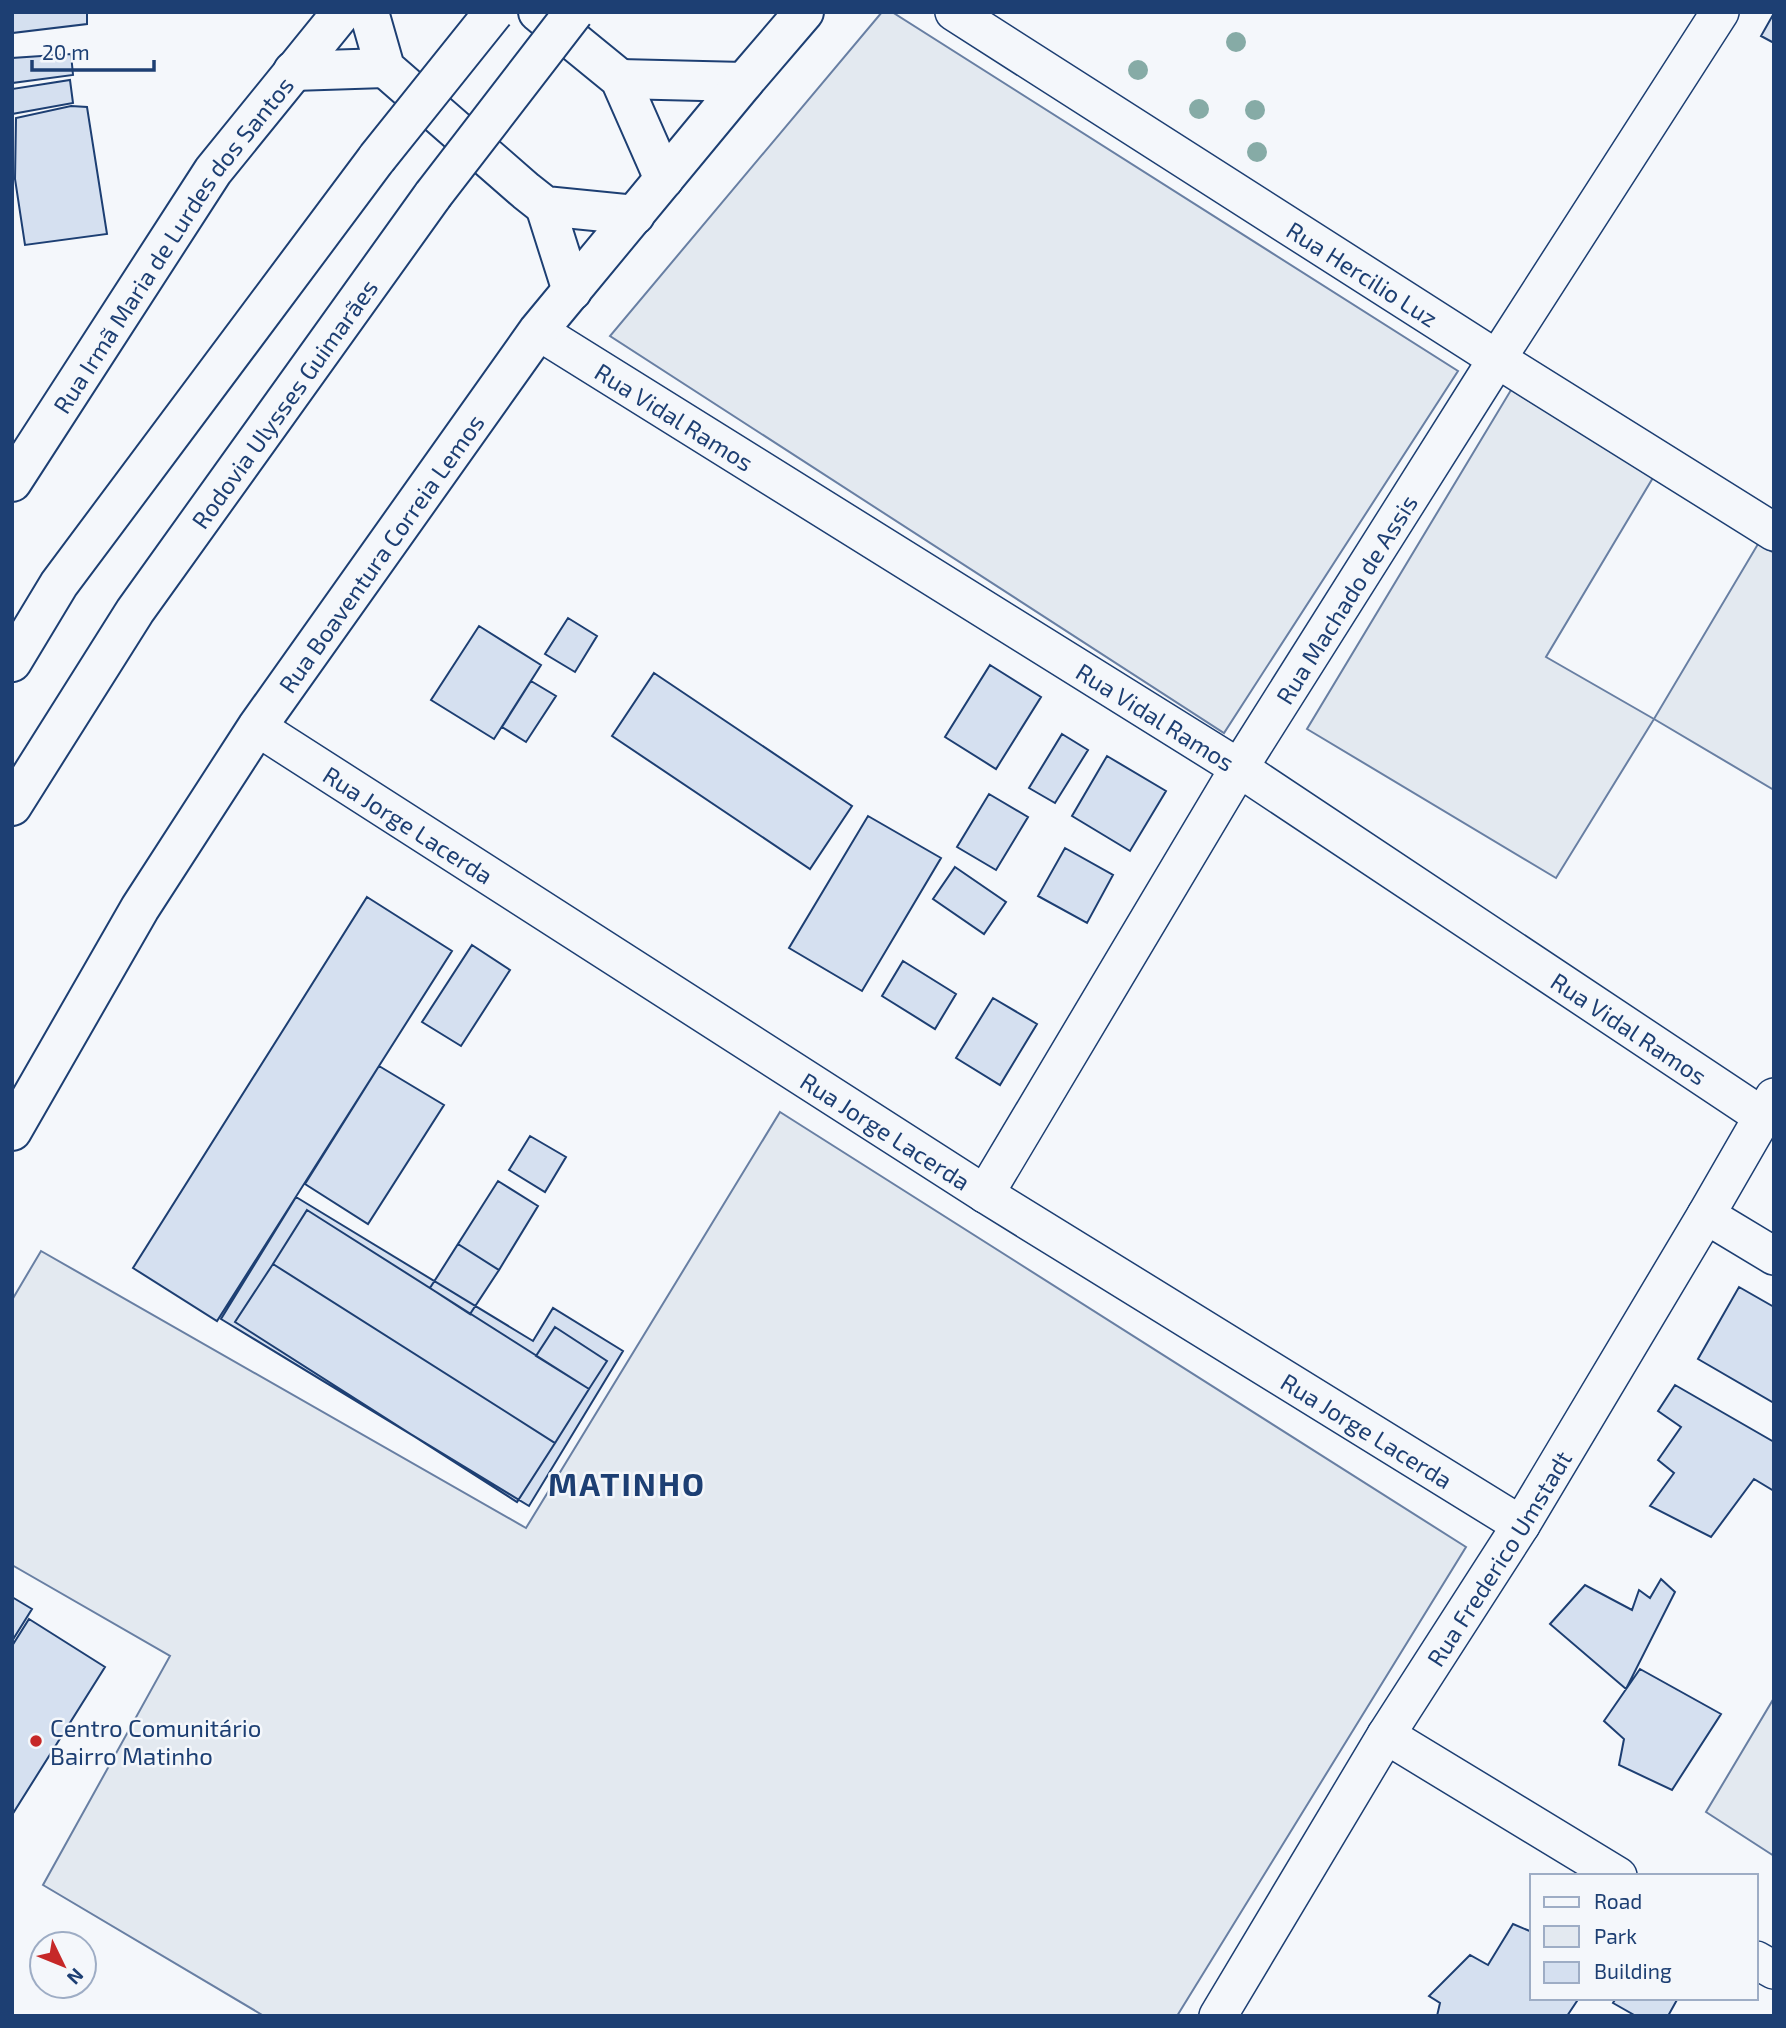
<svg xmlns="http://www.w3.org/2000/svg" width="1786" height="2028" viewBox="0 0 1786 2028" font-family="'Exo 2',sans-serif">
  <rect width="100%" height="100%" fill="#f4f7fb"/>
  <path fill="#e3e9f0" stroke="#687fa3" stroke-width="2" d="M882,12H892L1458,371L1224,733L610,336Z
    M1511,390L1654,476L1546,657L1654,719L1758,544L1774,553V790L1654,719L1556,878L1307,729Z
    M780,1112L1466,1547L1177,2016H264L43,1885L170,1656L12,1565V1300L41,1251L526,1528Z
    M1774,1698V1856L1706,1812Z"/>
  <path fill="#d5e0f0" stroke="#1d3f73" stroke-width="2" d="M12,12H87V24L12,33Z
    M1774,13V43L1761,36Z
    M71,54L73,75L12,83V58Z
    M70,80L73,103L12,114V89Z
    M71,106L87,107L107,234L25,245L15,179L16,118Z
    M568,618L597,636L575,672L545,654Z
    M479,626L541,665L494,739L431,700Z
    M990,665L1041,697L996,769L945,737Z
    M654,673L852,806L810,869L612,736Z
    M531,681L556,696L526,742L502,727Z
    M1062,734L1088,750L1055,803L1029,788Z
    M1107,756L1166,791L1130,851L1072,816Z
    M989,794L1028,817L996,870L957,847Z
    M868,816L941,858L862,991L789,948Z
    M1065,848L1113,875L1087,923L1038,896Z
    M955,867L1006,902L984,934L933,899Z
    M367,897L452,951L217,1321L133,1268Z
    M472,945L510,970L461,1046L422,1022Z
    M903,961L956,994L935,1029L882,996Z
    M993,998L1037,1024L1000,1085L956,1058Z
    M379,1066L444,1105L368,1224L305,1184Z
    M530,1136L566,1157L545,1192L509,1170Z
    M498,1181L538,1206L499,1270L458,1244Z
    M296,1197L533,1341L553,1308L623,1351L529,1506L221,1319Z
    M307,1210L589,1389L555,1443L273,1264Z
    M458,1244L499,1270L470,1314L430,1288Z
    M273,1264L555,1443L517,1502L235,1322Z
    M1739,1287L1774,1307V1403L1698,1359Z
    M555,1327L607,1361L589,1389L536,1356Z
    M1675,1385L1774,1442V1491L1754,1479L1711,1537L1650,1506L1674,1473L1658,1460L1681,1427L1658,1411Z
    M1661,1579L1675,1592L1626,1689L1550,1624L1585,1585L1632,1610L1639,1590L1650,1598Z
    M12,1597L32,1609L12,1641Z
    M29,1619L105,1667L12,1815V1646Z
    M1640,1669L1721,1714L1672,1790L1619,1765L1624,1739L1604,1721Z
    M1513,1924L1532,1932V1998H1579L1567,2016H1437L1440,2003L1429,1996L1470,1955L1488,1965Z
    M1616,1998H1678L1668,2016H1636L1613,2003Z"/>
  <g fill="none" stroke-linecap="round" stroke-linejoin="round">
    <defs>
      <g id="street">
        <path id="s1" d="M954,12L1497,359L1774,532"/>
        <path id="s2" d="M538,331L1239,768L1762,1116"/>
        <path id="s3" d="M257,727L985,1194L1521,1525"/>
        <path id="s4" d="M985,1194L1239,768L1497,359L1720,12"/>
        <path d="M1706,1215L1774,1256"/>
        <path d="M1386,1735L1618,1876"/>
        <path d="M1756,1960L1774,1970"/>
        <path id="s5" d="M1218,2016L1386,1735L1521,1525L1706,1215L1774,1097"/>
      </g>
      <g id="secondary">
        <path d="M369,12L385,68L526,191L545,206L635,215"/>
        <path d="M538,12L620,79L664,179"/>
        <path d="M293,71L385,68"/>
        <path d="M620,79L744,82"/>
        <path d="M545,206L572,291"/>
        <path id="s6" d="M12,482L213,171L342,12"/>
        <path id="s7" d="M12,1131L140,908L257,727L538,331L744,82L804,12"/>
      </g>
      <g id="highway">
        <path d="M12,662L59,584L377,158"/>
        <path id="s8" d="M12,806L135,611L433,195"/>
      </g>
    </defs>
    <use href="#street" stroke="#1d3f73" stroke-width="40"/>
    <use href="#secondary" stroke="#1d3f73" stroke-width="42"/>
    <use href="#highway" stroke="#1d3f73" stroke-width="42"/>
    <use href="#street" stroke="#f4f7fb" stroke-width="37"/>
    <use href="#secondary" stroke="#f4f7fb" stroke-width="38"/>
    <use href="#highway" stroke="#f4f7fb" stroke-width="38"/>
    <defs>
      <path id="highway-bridge" d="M377,158L494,12
        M433,195L574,12"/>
    </defs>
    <use href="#highway-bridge" stroke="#1d3f73" stroke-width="42" stroke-linecap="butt"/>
    <use href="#highway-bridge" stroke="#f4f7fb" stroke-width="38"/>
  </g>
  <g fill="#86aba6">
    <circle cx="1236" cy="42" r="10"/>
    <circle cx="1138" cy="70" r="10"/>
    <circle cx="1199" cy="109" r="10"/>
    <circle cx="1255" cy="110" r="10"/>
    <circle cx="1257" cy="152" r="10"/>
  </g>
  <circle fill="#c62828" stroke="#f4f7fb" stroke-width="2.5" cx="36" cy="1741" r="7"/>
  <g text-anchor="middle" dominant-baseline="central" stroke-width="5" stroke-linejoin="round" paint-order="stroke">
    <g font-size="24" fill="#1d3f73" stroke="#f4f7fb">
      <text stroke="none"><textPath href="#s6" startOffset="287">Rua Irmã Maria de Lurdes dos Santos</textPath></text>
      <text stroke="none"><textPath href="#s1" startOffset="485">Rua Hercilio Luz</textPath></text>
      <text stroke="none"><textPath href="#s8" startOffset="486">Rodovia Ulysses Guimarães</textPath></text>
      <text stroke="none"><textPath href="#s2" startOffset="161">Rua Vidal Ramos</textPath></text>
      <text stroke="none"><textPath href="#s7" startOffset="686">Rua Boaventura Correia Lemos</textPath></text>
      <text stroke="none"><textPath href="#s4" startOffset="696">Rua Machado de Assis</textPath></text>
      <text stroke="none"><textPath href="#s2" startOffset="728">Rua Vidal Ramos</textPath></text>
      <text stroke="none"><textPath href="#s3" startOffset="180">Rua Jorge Lacerda</textPath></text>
      <text stroke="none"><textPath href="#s2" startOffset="1295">Rua Vidal Ramos</textPath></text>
      <text stroke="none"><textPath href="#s3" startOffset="747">Rua Jorge Lacerda</textPath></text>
      <text stroke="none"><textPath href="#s3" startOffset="1314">Rua Jorge Lacerda</textPath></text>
      <text stroke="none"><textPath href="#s5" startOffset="537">Rua Frederico Umstadt</textPath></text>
    </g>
    <g font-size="24" fill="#1d3f73" stroke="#f4f7fb" text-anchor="start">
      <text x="50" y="1727">Centro Comunitário<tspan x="50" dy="28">Bairro Matinho</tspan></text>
    </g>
    <g font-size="32" font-weight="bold" letter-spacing="2" fill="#1d3f73" stroke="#f4f7fb">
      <text x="627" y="1483">MATINHO</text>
    </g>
  </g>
  <rect width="1786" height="2028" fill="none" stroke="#1d3f73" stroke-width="28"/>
  <rect x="1530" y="1874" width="228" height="126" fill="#f4f7fb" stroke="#9eadc5" stroke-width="2"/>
  <rect x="1544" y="1897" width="35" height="10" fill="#f4f7fb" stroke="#9eadc5" stroke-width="2"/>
  <text x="1594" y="1909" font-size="21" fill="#1d3f73">Road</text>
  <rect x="1544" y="1926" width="35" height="21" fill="#e3e9f0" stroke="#9eadc5" stroke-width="2"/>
  <text x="1594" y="1944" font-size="21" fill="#1d3f73">Park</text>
  <rect x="1544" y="1962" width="35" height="21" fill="#d5e0f0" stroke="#9eadc5" stroke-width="2"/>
  <text x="1594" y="1979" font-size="21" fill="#1d3f73">Building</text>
  <g transform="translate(63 1965) rotate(133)"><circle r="33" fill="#f4f7fb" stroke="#9eadc5" stroke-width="2"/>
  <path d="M0-5L12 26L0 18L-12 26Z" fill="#c62828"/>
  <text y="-10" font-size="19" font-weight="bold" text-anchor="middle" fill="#1d3f73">N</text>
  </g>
  <path d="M32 60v10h122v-10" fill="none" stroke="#1d3f73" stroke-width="3.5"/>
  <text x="42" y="60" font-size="21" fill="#1d3f73" stroke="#f4f7fb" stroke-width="5" paint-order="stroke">20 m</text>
</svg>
